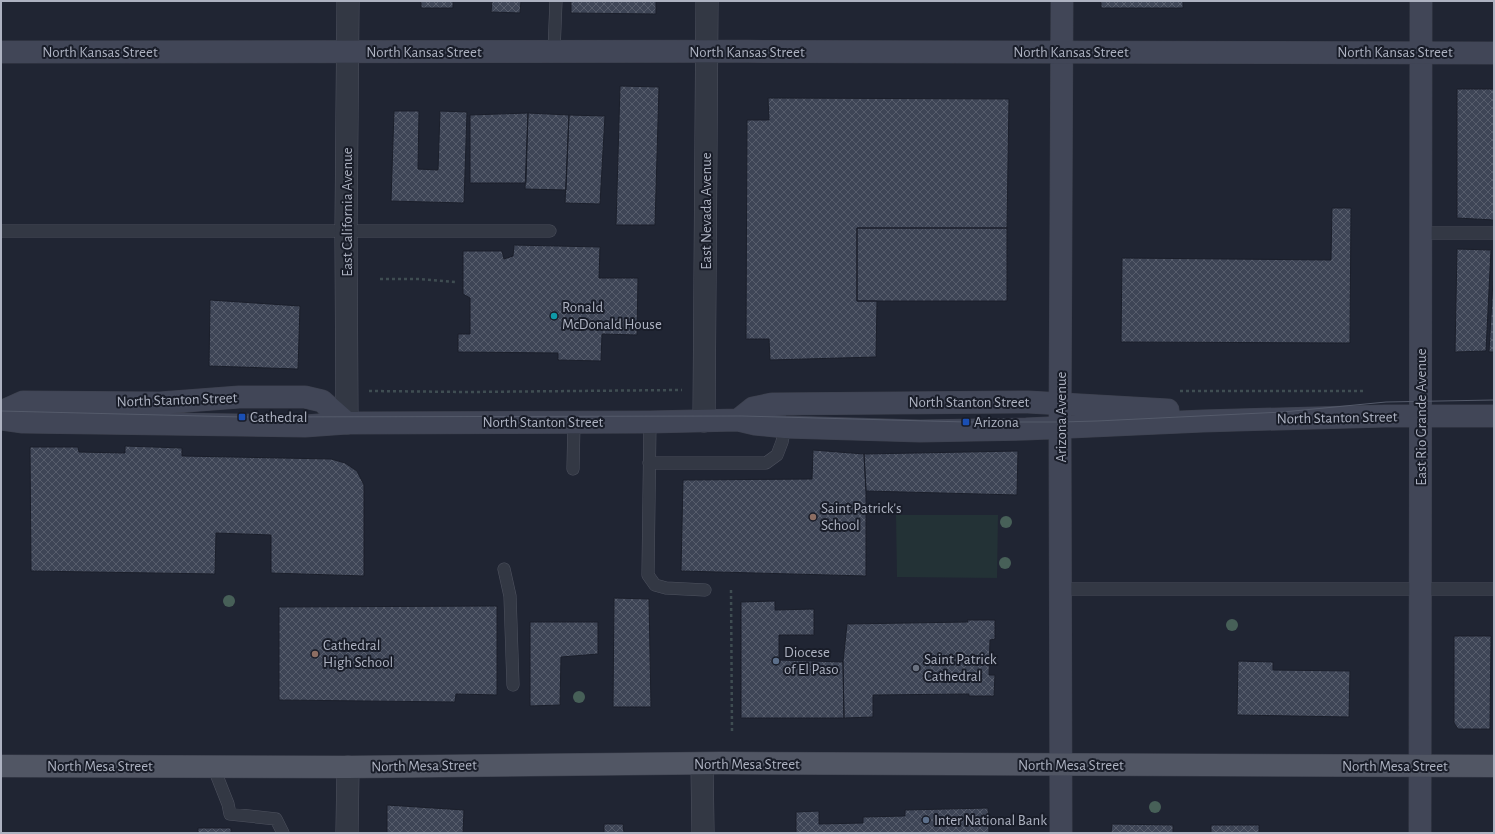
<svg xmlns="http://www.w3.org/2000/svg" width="1495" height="834" viewBox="0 0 1495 834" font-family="'Alegreya Sans',sans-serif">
  <defs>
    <pattern id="building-cross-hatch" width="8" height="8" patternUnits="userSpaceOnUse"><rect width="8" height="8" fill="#3e4556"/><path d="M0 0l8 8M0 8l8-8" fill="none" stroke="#575d6c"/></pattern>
  </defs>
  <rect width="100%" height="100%" fill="#202533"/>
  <path fill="#233236" d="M896,515H998L997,578L897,577Z"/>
  <path fill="url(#building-cross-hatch)" stroke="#1b1f2b" d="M421,1H453V8H421Z
    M492,1H521L520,13L491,12Z
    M571,1H656V14L571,13Z
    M1101,1H1183V8H1101Z
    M620,86L659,87L655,225H616Z
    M1457,89H1494V220L1457,218Z
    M768,98L1009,99L1007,228H857V301H877L876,357L770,360L769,339H746L747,120H769Z
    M394,111H419L418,169L438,170L440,111L467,112L464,203L391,201Z
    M528,113L569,115L566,190L525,189Z
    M528,113L526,183H470V115Z
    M569,115L605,116L600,204L565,203Z
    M1332,208H1351L1350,343L1121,342L1122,258L1331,260Z
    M857,228H1007V301H857Z
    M514,245L600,247L599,278H638L637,335L602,334L601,361L558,360V353L458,352V334H470V298L463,294V251H502L504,259L513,256Z
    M1457,249L1491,250L1486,351L1455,352Z
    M1493,281H1494V352H1489Z
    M210,300L300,306L298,369L209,366Z
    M125,446L182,448V456L331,459L345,463L357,471L364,485V576L271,573V535L216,533L215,574L31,571L30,447H78L79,452L125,453Z
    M813,450L864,454L866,491V576L681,571L683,480L812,479Z
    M1018,451L1017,495L866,491L864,454Z
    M614,598L649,599L651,707H613Z
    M775,601V610L814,609V635H779V660L843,662L844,718H741V602Z
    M497,606V695L456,694L455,702L279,700V607Z
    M967,620H995V639L990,640L989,675H995L994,696H969V694L873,695V717L844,718L843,662L847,624L968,622Z
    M530,622H598V654L561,657L560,705L530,706Z
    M1454,636H1491L1490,729H1458L1454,723Z
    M1238,661L1273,662V670L1350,671L1349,717L1237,715Z
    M387,805L464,810L463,833H387Z
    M988,808L989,833H796V812L819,811V824L863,823V817L905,816V810Z
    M604,824H623L624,833H604Z
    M1112,824L1173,825V833H1111Z
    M1211,825H1259V833H1211Z
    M198,828H231V833H198Z"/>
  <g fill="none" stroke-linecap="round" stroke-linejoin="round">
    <defs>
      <path id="lane" d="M554,51L556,1
        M1,231H550
        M1421,233H1494
        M650,422L648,575L655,585L666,588L705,590
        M649,463H766L777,455L782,442L785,427
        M573,469L574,422
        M504,569L510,596L513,685
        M1061,589H1494
        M213,766L228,804L230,814L276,819L283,833"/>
      <path id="street" d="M704,421L707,1
        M347,423L346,232L348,1
        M702,764L703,833
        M347,833L348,767"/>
      <path id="secondary" d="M1,52C499,52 996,50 1494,53
        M1,412L23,402L160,403L239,397H305L322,401L347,423
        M1,419L23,422L305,426L347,423L650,422L738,420L755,424L785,427L920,431L1026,429L1203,421L1385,416H1494
        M738,420L753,408L772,404L1028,402L1168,410
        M1061,833L1060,427L1062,1
        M1420,833L1421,1"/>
      <path id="primary" d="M1,766L348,767L721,763L1494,766"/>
    </defs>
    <use href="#lane" stroke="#4e525f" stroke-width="13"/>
    <use href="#street" stroke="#4e525f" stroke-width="23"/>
    <use href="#secondary" stroke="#3d414e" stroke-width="23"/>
    <use href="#primary" stroke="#3d414e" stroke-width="23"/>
    <path stroke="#3f4d52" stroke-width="2.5" stroke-dasharray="3 3" stroke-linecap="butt" d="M380,279H419L456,282
      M369,391L467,392L682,390
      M1180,391H1365
      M731,590L732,732"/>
    <use href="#lane" stroke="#333844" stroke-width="12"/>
    <use href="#street" stroke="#333844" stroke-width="22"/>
    <use href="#secondary" stroke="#414657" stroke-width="22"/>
    <use href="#primary" stroke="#515664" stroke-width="22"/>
    <path stroke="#555b6b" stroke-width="1" d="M1,411L242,417L742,416L966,422H1061L1097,421L1283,412L1386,402L1494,400"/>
  </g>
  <g fill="#476058">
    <circle cx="1006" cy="522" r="6"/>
    <circle cx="1005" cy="563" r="6"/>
    <circle cx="229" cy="601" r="6"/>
    <circle cx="1232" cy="625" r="6"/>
    <circle cx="579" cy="697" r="6"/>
    <circle cx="1155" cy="807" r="6"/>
  </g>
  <circle fill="#0f9aa8" stroke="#191d29" stroke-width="1.5" cx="554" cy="316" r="4"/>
  <g fill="#1a4fb4" stroke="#191d29" stroke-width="1.5">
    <rect x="238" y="413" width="8" height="8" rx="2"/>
    <rect x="962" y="418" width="8" height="8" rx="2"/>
  </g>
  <g fill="#8d6e63" stroke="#191d29" stroke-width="1.5">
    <circle cx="813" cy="517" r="4"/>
    <circle cx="315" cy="654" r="4"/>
  </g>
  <g fill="#5c6f8a" stroke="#191d29" stroke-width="1.5">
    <circle cx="776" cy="661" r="4"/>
    <circle cx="926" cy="820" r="4"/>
  </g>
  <circle fill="#6b7280" stroke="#191d29" stroke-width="1.5" cx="916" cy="668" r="4"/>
  <g text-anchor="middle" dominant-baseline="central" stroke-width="4" stroke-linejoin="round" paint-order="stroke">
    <g font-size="15" fill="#adb2c1" stroke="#191d29">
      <text x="100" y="52">North Kansas Street</text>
      <text x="424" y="52">North Kansas Street</text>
      <text x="747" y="52">North Kansas Street</text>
      <text x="1071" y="52">North Kansas Street</text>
      <text x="1395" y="52">North Kansas Street</text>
      <text transform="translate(706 211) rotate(-90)">East Nevada Avenue</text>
      <text transform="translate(347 212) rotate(-90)">East California Avenue</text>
      <text transform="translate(177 400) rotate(-2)">North Stanton Street</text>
      <text x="969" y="402">North Stanton Street</text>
      <text transform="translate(1061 417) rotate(-90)">Arizona Avenue</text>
      <text transform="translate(1421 417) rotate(-90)">East Rio Grande Avenue</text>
      <text transform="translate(1337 418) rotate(-1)">North Stanton Street</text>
      <text x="543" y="422">North Stanton Street</text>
      <text x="747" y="764">North Mesa Street</text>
      <text x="1071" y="765">North Mesa Street</text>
      <text x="100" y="766">North Mesa Street</text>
      <text transform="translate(424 766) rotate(-1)">North Mesa Street</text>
      <text x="1395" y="766">North Mesa Street</text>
    </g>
    <g font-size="15" fill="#adb2c1" stroke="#191d29" text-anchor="start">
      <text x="562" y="307">Ronald<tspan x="562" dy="17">McDonald House</tspan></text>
      <text x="250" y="417">Cathedral</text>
      <text x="974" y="422">Arizona</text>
      <text x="821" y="508">Saint Patrick's<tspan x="821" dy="17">School</tspan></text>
      <text x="323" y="645">Cathedral<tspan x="323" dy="17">High School</tspan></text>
      <text x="784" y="652">Diocese<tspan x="784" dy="17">of El Paso</tspan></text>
      <text x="924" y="659">Saint Patrick<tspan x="924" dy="17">Cathedral</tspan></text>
      <text x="934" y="820">Inter National Bank</text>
    </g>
  </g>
  <rect width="1495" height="834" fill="none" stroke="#adb2c1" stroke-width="4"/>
</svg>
